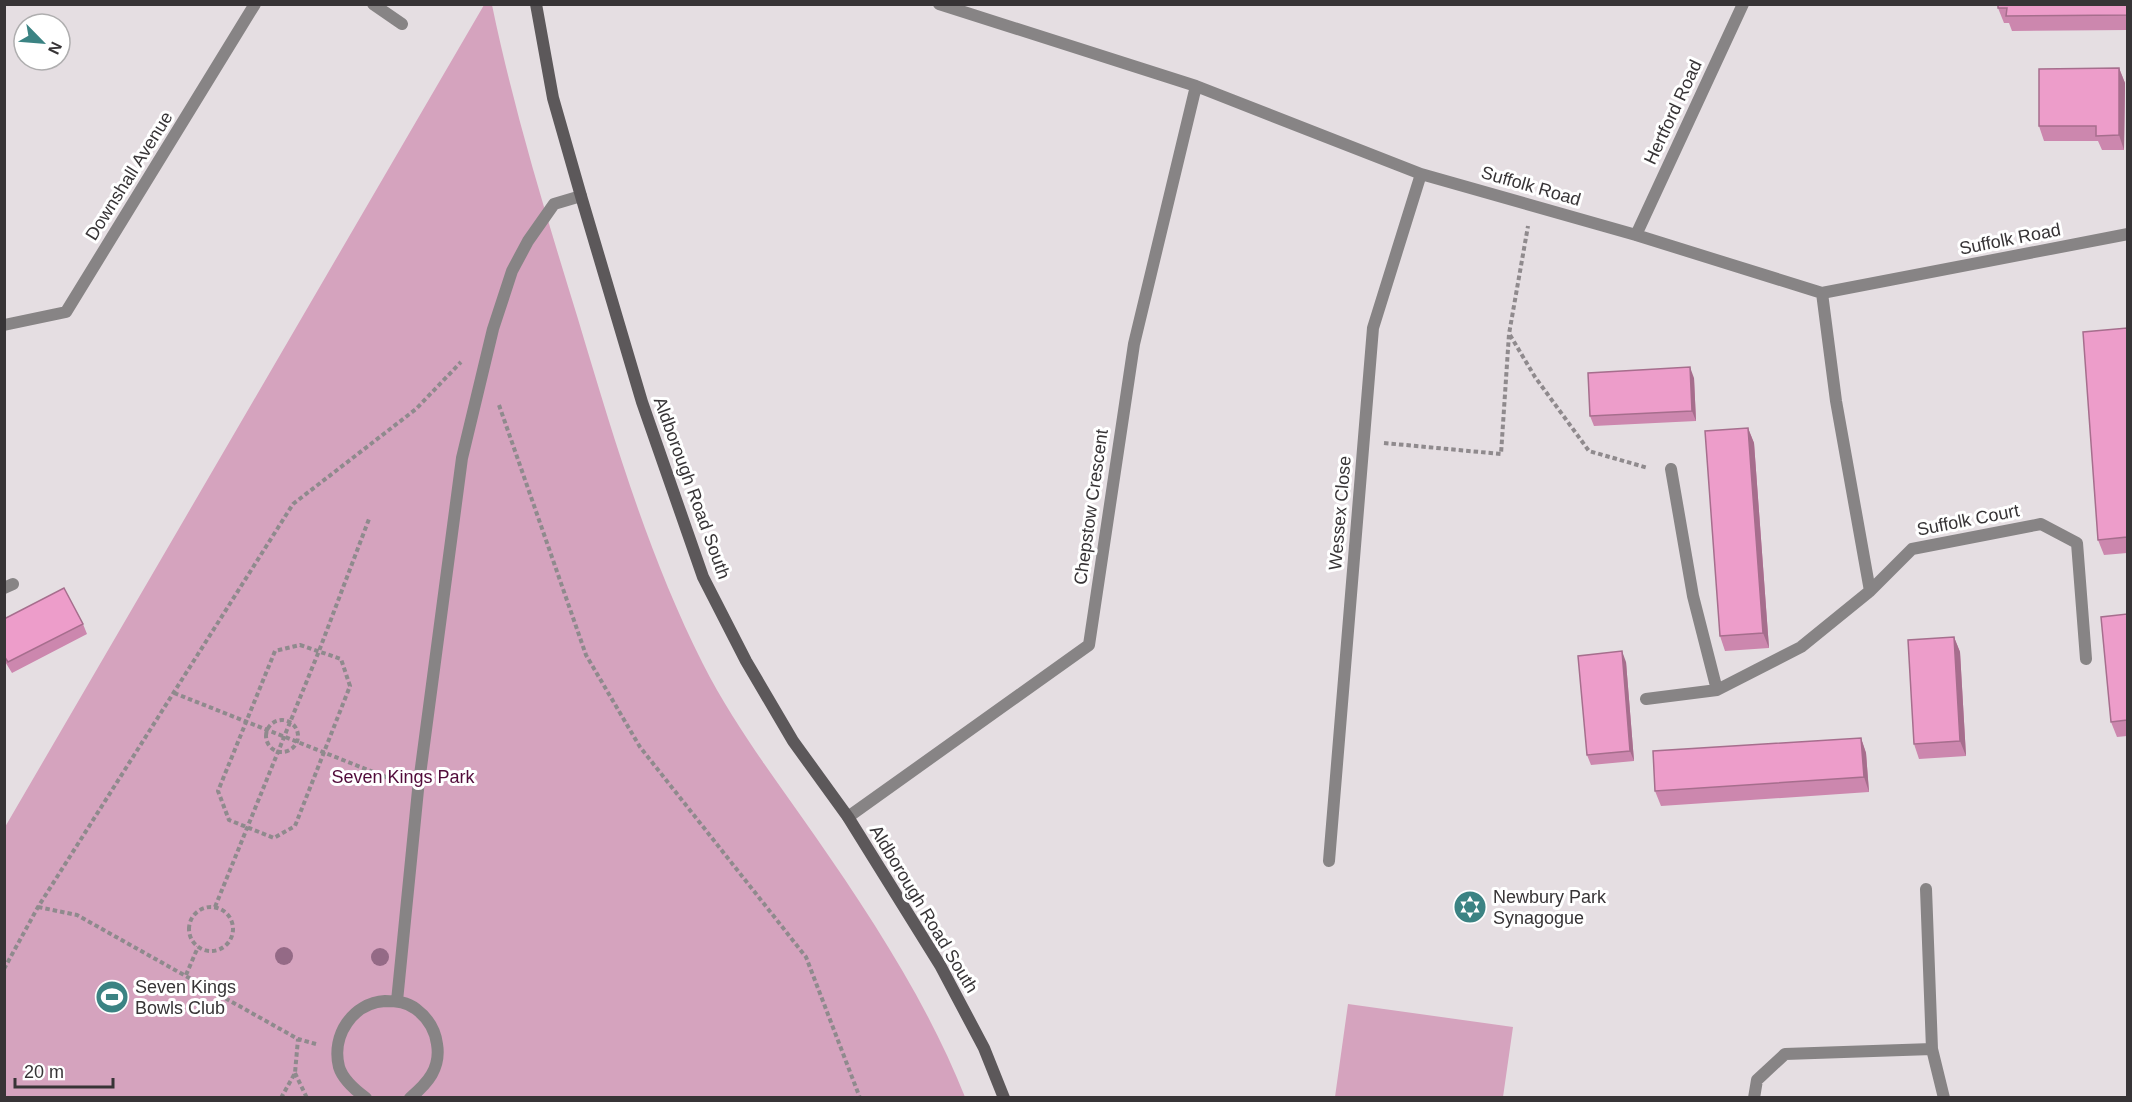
<svg xmlns="http://www.w3.org/2000/svg" width="2132" height="1102" viewBox="0 0 2132 1102" font-family="Arial,sans-serif">
  <rect width="100%" height="100%" fill="#e5dee2"/>
  <path fill="#d5a3be" d="M484,5H492C514,111 546,215 578,319C613,436 648,555 703,664C734,725 776,780 815,836C872,918 928,1004 965,1097L5,1098V827Z
    M1348,1004L1513,1027L1503,1097H1335Z"/>
  <g fill="none" stroke-linecap="round" stroke-linejoin="round">
    <path stroke="#8f8a8d" stroke-width="4" stroke-dasharray="4.5 3" stroke-linecap="butt" d="M1510,335L1535,377L1589,451L1648,468
      M499,405L586,655L640,747L806,957L860,1098
      M1384,443L1501,454L1509,334L1528,226
      M300,645L341,659L350,686L295,826L274,838L229,820L218,791L275,651Z
      M174,693L396,781
      M266 736a16 16 0 1 1 32 0a16 16 0 1 1-32 0Z
      M38,907L77,915L298,1039L316,1044
      M215,907L319,651L369,519
      M189 929a22 22 0 1 1 44 0a22 22 0 1 1-44 0Z
      M4,969L38,907L293,504L416,409L461,362
      M186,975L198,947
      M295,1073L307,1098
      M281,1098L295,1073L298,1039"/>
    <path stroke="#878485" stroke-width="12" d="M373,4L402,24
      M4,588L13,584
      M397,1001L418,790L462,458L493,329L512,271L528,241L554,204L581,196
      M366,1098C355,1090 343,1080 339,1067C331,1035 353,1003 385,1001C397,1001 407,1002 416,1009C428,1018 435,1029 437,1044C441,1068 428,1083 410,1098"/>
    <path stroke="#878485" stroke-width="12" d="M939,4L1196,86L1421,174L1636,235L1822,293L2128,234
      M1636,235L1743,4
      M1822,293L1836,401L1870,591
      M4,325L66,312L255,4
      M1671,469L1693,596L1717,690
      M1646,699L1717,690L1801,647L1870,591L1912,549L2041,524L2077,543L2086,659
      M848,817L1089,645L1134,344L1196,86
      M1329,861L1373,328L1421,174
      M1926,889L1932,1049L1944,1098
      M1754,1098L1757,1080L1785,1054L1932,1049"/>
    <path stroke="#5c585a" stroke-width="12" d="M536,4L553,98L581,196L642,402L703,577L746,661L793,741L848,817L940,965L984,1048L1004,1098"/>
  </g>
  <g fill="#946a86">
    <circle cx="284" cy="956" r="9"/>
    <circle cx="380" cy="957" r="9"/>
  </g>
  <path fill="#cc87ae" d="M2127,4V30L2012,31L2009,23H2004L1998,8Z
    M2119,68L2125,83L2124,150H2102L2098,141H2044L2039,126Z
    M2127,328V553L2104,555L2098,540Z
    M1694,378L1696,421L1594,426L1590,416Z
    M1748,428L1754,443L1769,648L1725,651L1720,636Z
    M2127,614V736L2117,737L2111,722Z
    M4,619L83,624L87,634L12,673L4,660Z
    M1954,637L1960,652L1966,756L1919,759L1914,744Z
    M1626,662L1634,761L1591,765L1587,755Z
    M1861,738L1866,753L1869,792L1661,806L1655,791Z"/>
  <path fill="#a66e8d" d="M2119,68L2125,83L2124,150L2119,135Z
    M1690,367L1694,378L1696,421L1692,411Z
    M1748,428L1754,443L1769,648L1763,633Z
    M1954,637L1960,652L1966,756L1960,741Z
    M1622,651L1626,662L1634,761L1630,751Z
    M1861,738L1866,753L1869,792L1864,777Z"/>
  <path fill="#ed9dca" stroke="#a66e8d" stroke-width="1.5" d="M1998,4H2127V15L2006,16L2007,8H1998Z
    M2119,68V135L2096,136V126H2039V69Z
    M2127,328V537L2098,540L2083,332Z
    M1690,367L1692,411L1590,416L1588,373Z
    M1748,428L1763,633L1720,636L1705,431Z
    M64,588L83,624L8,662L4,656V619Z
    M2127,614V720L2111,722L2101,617Z
    M1954,637L1960,741L1914,744L1908,640Z
    M1622,651L1630,751L1587,755L1578,656Z
    M1861,738L1864,777L1655,791L1653,751Z"/>
  <defs>
    <symbol id="synagogue-disc" viewBox="-11 -11 22 22"><circle r="9.5" fill="#3b8383" stroke="#fff"/><path d="M0-6.5L5.6 3.2H-5.6ZM0 6.5L5.6-3.2H-5.6Z" fill="#fff"/></symbol>
    <symbol id="stadium-disc" viewBox="-11 -11 22 22"><circle r="9.5" fill="#3b8383" stroke="#fff"/><path d="M0-5a6.5 5 0 1 0 0 10a6.5 5 0 1 0 0-10ZM-3.5-1.8h7v3.6h-7Z" fill="#fff"/></symbol>
  </defs>
  <g fill-rule="evenodd">
    <use href="#synagogue-disc" x="1451" y="888" width="38" height="38"/>
    <use href="#stadium-disc" x="93" y="978" width="38" height="38"/>
  </g>
  <g text-anchor="middle" dominant-baseline="central" stroke-width="6" stroke-linejoin="round" paint-order="stroke">
    <g font-size="18" fill="#373436" stroke="#fff">
      <text transform="translate(1673 112) rotate(-65)">Hertford Road</text>
      <text transform="translate(129 176) rotate(-58)">Downshall Avenue</text>
      <text transform="translate(1531 186) rotate(16)">Suffolk Road</text>
      <text transform="translate(2010 239) rotate(-11)">Suffolk Road</text>
      <text transform="translate(692 488) rotate(70)">Aldborough Road South</text>
      <text transform="translate(1091 507) rotate(-82)">Chepstow Crescent</text>
      <text transform="translate(1340 513) rotate(-85)">Wessex Close</text>
      <text transform="translate(1968 520) rotate(-11)">Suffolk Court</text>
      <text transform="translate(924 909) rotate(59)">Aldborough Road South</text>
    </g>
    <g font-size="18" fill="#510b3a" stroke="#fff">
      <text x="403" y="777">Seven Kings Park</text>
    </g>
    <g font-size="18" fill="#373436" stroke="#fff" text-anchor="start">
      <text x="1493" y="897">Newbury Park<tspan x="1493" dy="21">Synagogue</tspan></text>
      <text x="135" y="987">Seven Kings<tspan x="135" dy="21">Bowls Club</tspan></text>
    </g>
  </g>
  <rect width="2132" height="1102" fill="none" stroke="#373436" stroke-width="12"/>
  <g transform="translate(42 42) rotate(115)"><circle r="28" fill="#ffffff" stroke="#afaeaf" stroke-width="1.5"/>
  <path d="M0-4.5L10 22L0 15L-10 22Z" fill="#3b8383"/>
  <text y="-9" font-size="16" font-weight="bold" text-anchor="middle" fill="#373436">N</text>
  </g>
  <path d="M15 1078v9h98v-9" fill="none" stroke="#373436" stroke-width="3"/>
  <text x="24" y="1078" font-size="18" fill="#373436" stroke="#ffffff" stroke-width="4.5" paint-order="stroke">20 m</text>
</svg>
